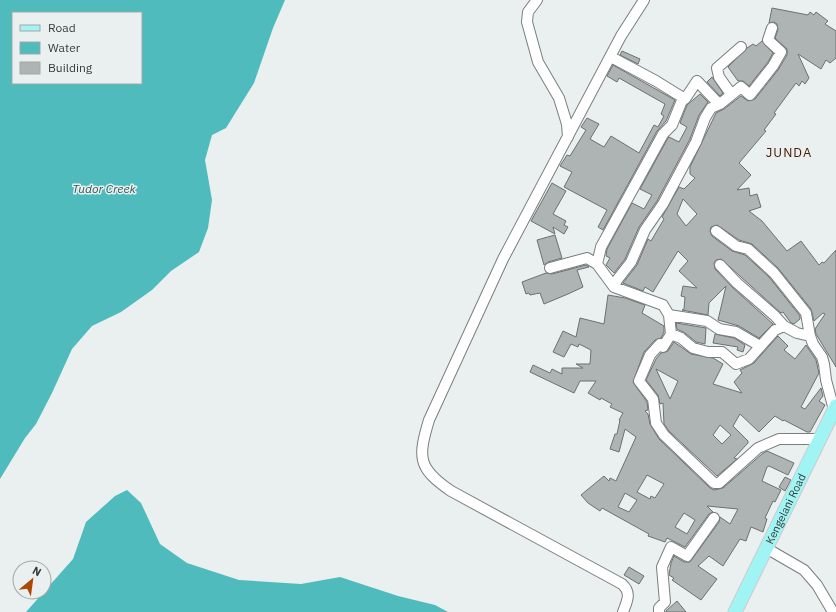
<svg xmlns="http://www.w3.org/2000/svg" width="836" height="612" viewBox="0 0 836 612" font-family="'IBM Plex Sans',sans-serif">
  <rect width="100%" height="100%" fill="#eaefef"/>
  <path fill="#4fbbbc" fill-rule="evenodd" d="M0,0H285L273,28L254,83L226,128L212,135L205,160L212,200L208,228L199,252L171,271L152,290L121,312L92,326L72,349L52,393L36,424L25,438L0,479ZM13,13H141V83H13Z
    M127,490L141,503L160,544L187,563L239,580L301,584L340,577L398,596L435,605L448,612H26L73,559L86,522L115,496Z"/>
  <path fill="#aeb3b3" stroke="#6b7170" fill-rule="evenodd" d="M772,8L808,15L810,12L814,15L816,12L828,21L825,24L836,31V58L830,63L826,60L821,69L798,54L809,78L805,84L802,81L799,86L796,83L774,113L776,114L764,130L766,131L739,163L751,175L737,190L749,188L750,196L757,194L761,207L749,211L762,221L787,251L801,241L819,265L822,262L824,263L836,250V367L816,334L815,329L825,314L823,313L814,321L811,309L778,268L752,244L739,240L717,225L711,227L710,231L712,236L732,251L745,255L769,277L800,316V319L794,324L791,323L783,312L781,313L721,259L716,260L714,263L715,269L733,288L773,324L759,338L739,326L718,320L726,286L709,303L708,315L682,310L684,309L685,297L681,296L683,286L697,288L679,271L688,261L678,251L653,292L645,287L643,291L623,283L637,265L648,239L651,241L664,219L662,217L679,187L684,189L695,178L690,174V167L716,113L724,109L741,96L748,101L755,99L778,70L787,55V49L775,38L778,30L777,24L774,22L769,23ZM683,199L697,214L686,226L677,214Z
    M762,41L773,53L768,62L749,86L743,81H738L728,67L747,48L753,44L756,46Z
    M622,51L640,59L638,64L620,55Z
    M613,65L675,100L666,121L657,131L603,230L598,227L607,210L564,187L572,172L560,166L567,155L570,156L586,130L581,127L587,118L599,124L590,139L604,147L611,136L639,153L654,125L658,127L664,116L661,114L665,104L619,78L617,82L607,76Z
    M712,77L723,93L720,96L707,82Z
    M700,94L708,102L699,115L690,139L657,201L639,227L625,259L614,273L606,265L610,258L606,256L607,249L632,203L644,209L652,195L640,189L668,138L669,137L679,142L687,127L680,123L687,105Z
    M552,183L566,191L553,214L566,221L564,225L568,227L564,234L553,227L555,234L531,221Z
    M555,235L562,258L548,262L544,265L537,240Z
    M586,265L589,267L577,270L583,287L568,294L544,304L540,293L530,295L529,293L526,294L522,282L546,273L552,274Z
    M608,295L625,298L645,305L642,313L664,326V332L661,338L655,340L644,352L633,382L647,402L648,410L645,411L648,414L650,424L659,439L710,488L714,490L723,488L762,454L767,451L794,463L788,475L769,466L767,467L762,481L781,490L775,502L773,501L765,518L767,519L763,532L751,527L746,541L740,539L723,566L709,556L698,566L717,579L701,600L672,580L674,578L669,575L671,563L674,556L684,562H690L719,522L720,517L730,524L738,509L707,506L713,512L709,514L685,547L667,538L665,542L648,536L649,534L602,508L600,511L588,503L581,495L604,476L609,481L610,478L616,481L636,437L625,429L619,452L610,449L615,434H617L620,420H619L623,413L610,407L612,404L601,398L600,400L588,393L596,381H580L574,393L530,372L533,365L550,373L552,369L562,374V368H583L576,364H590L591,350L579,344L578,347L571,344L564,357L553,352L563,331L576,337L580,318L604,324ZM647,475L664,484L655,498L651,496L650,499L637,492ZM625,493L637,500L629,512L618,507ZM684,513L695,520L687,534L675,527Z
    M676,323L706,328L705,344L696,342L685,333L677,329Z
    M715,334L734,338L745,345L743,352L737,350L738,347L713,343Z
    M778,336L788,346L784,350L795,359L806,345L816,360L819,373L801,407L805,409L821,388L823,396L819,401L825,405L810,432H807L784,420L783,421L775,416L759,432L740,414L733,426L748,441V443L734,458L737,459L717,476L669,431L664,424L663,403L660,404L658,395L646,380L656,359L661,353L668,351L674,342L691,354L713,358L723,364L713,384L742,393L734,382L742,373L740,370L754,363ZM656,369L678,381L670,399ZM720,425L731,435L722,444L713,435Z
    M785,477L791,480L785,491L779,487Z
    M629,567L644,576L639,584L624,575Z
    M677,601L686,612H666V611Z"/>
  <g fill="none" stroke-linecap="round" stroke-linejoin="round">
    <defs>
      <path id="minor" d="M537,0L528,12L527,22L538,62L559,98L567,124L568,137
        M611,57L656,81L685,99L697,81L719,104
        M731,94L719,77L717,68L741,47
        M716,231L736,246L748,249L774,273L806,313L810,336
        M597,264L601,247L663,134L672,125L683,98
        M720,265L737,283L775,316L784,326L797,333L810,336L813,344L822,357L824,364L826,380L834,410
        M550,268L587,258L597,264L614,287L663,305L669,315L671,334L681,338L693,348L708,352H722L736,364L749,359L775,330L784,326
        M614,287L617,280L631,262L645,230L663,204L696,142L705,118L711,108L720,104L741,87L750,95L773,66L781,52L768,40L772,28
        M669,315L707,321L719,329L736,332L760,346
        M671,334L663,347L660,344L650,355L639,381L653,399L656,423L664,435L714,483H719L758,448L779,439H819
        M766,548L804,570L817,585L833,612
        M623,612C627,601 632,593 622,584L451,491C417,468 418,457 429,420L503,259L621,36L644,0
        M659,612V608L665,602L662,567L671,547L687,556L714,518"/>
      <g id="major">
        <path id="s1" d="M735,612L836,406"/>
      </g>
    </defs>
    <use href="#minor" stroke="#797e7e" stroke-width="12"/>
    <use href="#major" stroke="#cbcccc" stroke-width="15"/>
    <use href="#minor" stroke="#fff" stroke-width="10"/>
    <use href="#major" stroke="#a1f4f4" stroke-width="13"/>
  </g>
  <g text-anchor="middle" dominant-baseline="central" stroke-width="3" stroke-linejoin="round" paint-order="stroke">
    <g font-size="11" fill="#383a3a" stroke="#eaefef">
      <text stroke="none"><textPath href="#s1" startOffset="115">Kengelani Road</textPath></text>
    </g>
    <g font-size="12" font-style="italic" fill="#2b5a5b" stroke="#eaefef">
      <text x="104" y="188">Tudor Creek</text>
    </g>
    <g font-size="13" letter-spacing="1" fill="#481a00" stroke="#eaefef">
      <text x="789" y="152">JUNDA</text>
    </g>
  </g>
  <rect x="12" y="12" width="130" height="72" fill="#eaefef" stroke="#a3a7a7"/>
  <rect x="20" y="25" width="20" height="6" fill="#a1f4f4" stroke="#a3a7a7"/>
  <text x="48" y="32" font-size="12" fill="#383a3a">Road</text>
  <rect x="20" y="42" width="20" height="12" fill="#4fbbbc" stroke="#a3a7a7"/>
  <text x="48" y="52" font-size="12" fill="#383a3a">Water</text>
  <rect x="20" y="62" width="20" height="12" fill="#aeb3b3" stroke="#a3a7a7"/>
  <text x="48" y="72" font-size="12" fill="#383a3a">Building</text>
  <g transform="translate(32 580) rotate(29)"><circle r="19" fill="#eaefef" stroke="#a3a7a7"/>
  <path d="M0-3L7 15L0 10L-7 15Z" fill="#aa4806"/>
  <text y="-6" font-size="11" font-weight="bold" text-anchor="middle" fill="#383a3a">N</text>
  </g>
</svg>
